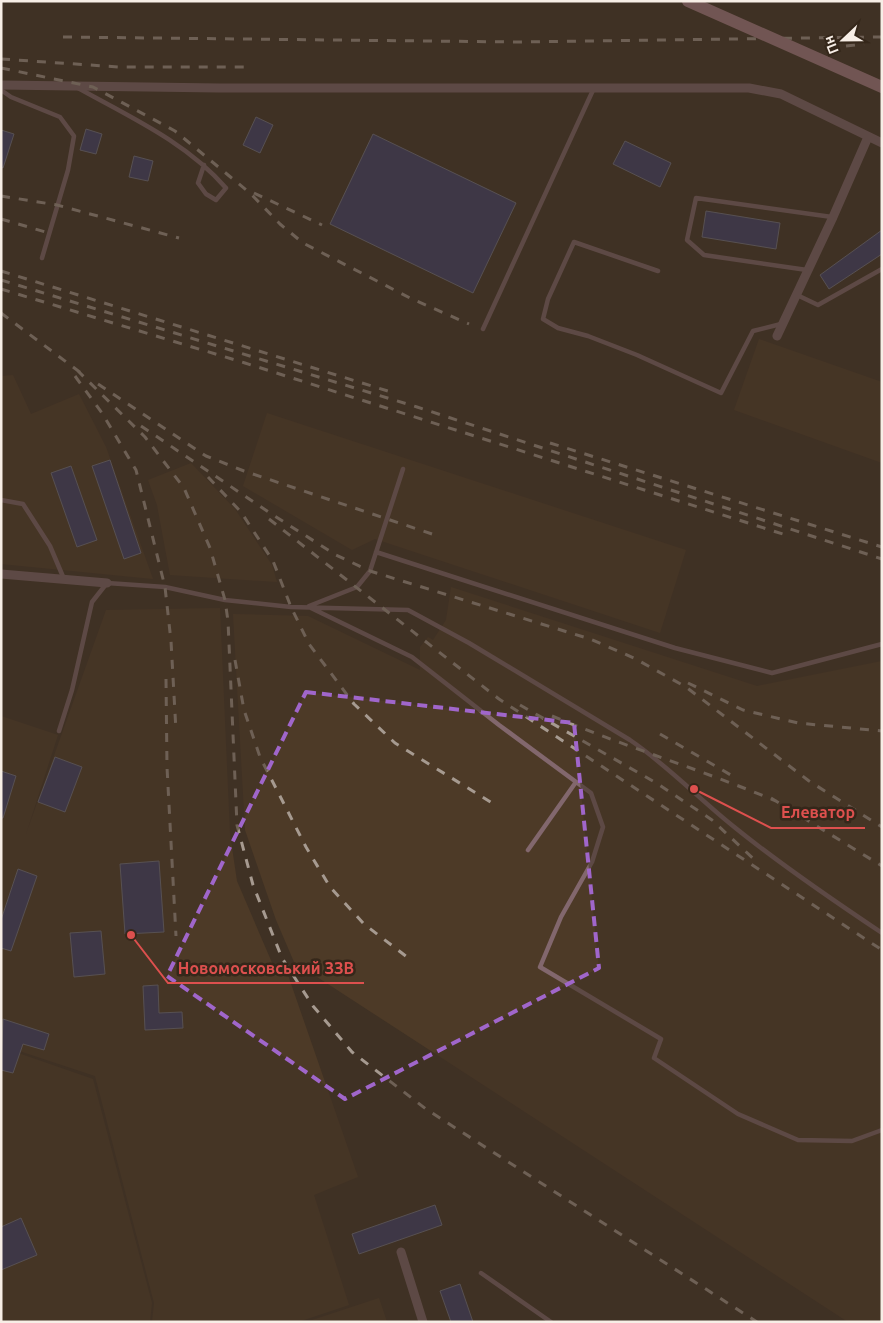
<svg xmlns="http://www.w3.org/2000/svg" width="883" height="1323" viewBox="0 0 883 1323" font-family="Ubuntu,sans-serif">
  <rect width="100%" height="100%" fill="#3f3124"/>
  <path fill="#4d3a27" d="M759,339L882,382V463L734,410Z
    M13,375L31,414L79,394L106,447L153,579L1,564V376Z
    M267,413L686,550L660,633L375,539L352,550L243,486Z
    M191,463L235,509L272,565L277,582L170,575L157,505L148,480Z
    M451,587L757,686L882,661V1322H848L294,962L276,920L245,830L233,614L308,616L420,670V647L428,637L433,640L446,620Z
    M220,608L230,834L237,881L273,965L288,975L358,1177L314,1195L349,1305L298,1322H152L154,1303L95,1076L1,1045V716L58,735L26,834L106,610Z
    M1,1047L93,1079L152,1303L150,1322H1Z
    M379,1298L387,1322H306Z"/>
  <path fill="#3d3f6f" stroke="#737689" d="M256,117L273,125L260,153L243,145Z
    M86,129L102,134L96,154L80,150Z
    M1,130L14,134L3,168L1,167Z
    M373,134L516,203L473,293L330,224Z
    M625,141L671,163L660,187L613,164Z
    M134,156L153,161L148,181L129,177Z
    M706,211L780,223L776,249L702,237Z
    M882,230V254L829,289L820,275Z
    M110,460L141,553L124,559L92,466Z
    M71,466L97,540L77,547L51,473Z
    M55,757L82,767L65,812L38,802Z
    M1,771L16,776L3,818H1Z
    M159,861L164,932L125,934L120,864Z
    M18,869L37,876L11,951L1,948V920Z
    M101,931L105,974L74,977L70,933Z
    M158,985L159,1013L182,1012L183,1028L145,1030L143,986Z
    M3,1019L49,1034L44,1050L23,1044L13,1073L1,1070Z
    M435,1205L442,1225L359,1254L352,1234Z
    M21,1218L37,1255L1,1270V1227Z
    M460,1284L473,1322H451L440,1291Z"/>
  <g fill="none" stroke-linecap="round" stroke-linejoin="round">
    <path stroke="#82676d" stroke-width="4.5" d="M78,88C130,117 186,142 226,188L216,200L206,194L198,183L204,165
      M1,90L11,97L60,117L74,136L68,170L42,258
      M807,270L704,255L687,240L696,198L832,217
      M658,271L574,242L548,299L543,319L558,328L588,336L637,355L721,393L753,331L781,324
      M797,295L818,305L882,269
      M483,329L594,88
      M1,500L23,504L50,546L64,579
      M376,552L675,648L772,673L882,644
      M309,606L357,587L370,571L403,469
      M311,608L412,657L499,725L591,793L603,827L592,862L561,917L540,967L661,1039L654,1058L738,1114L798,1140L852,1141L882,1130
      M59,731L72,690L92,602L107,583L165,587L225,600L291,607L408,610L469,643L630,740C667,765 698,798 733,826C781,865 831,899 882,933
      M528,850L576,782
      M481,1273L551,1322"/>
    <path stroke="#82676d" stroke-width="9" d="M1,85L219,88H749L781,94L882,143
      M777,336L833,217L868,137
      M1,574L107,583
      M401,1252L423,1322"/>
    <path stroke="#a69a90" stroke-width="3" stroke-dasharray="9 9" stroke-linecap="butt" d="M63,37L516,42L882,37
      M846,46L864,44
      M1,59L119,67H244
      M1,68L93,87L175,131L251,194L280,224L303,243L412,299L469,324
      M254,193L322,225
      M1,196L57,205L179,238
      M1,219L49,233
      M1,271L391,392
      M1,280L417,407L882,559
      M1,289L245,363L789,536
      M1,313L81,373
      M77,370L145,437L184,488L210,548L225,600L228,621L237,825L253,885L282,958L313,1006L352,1052L426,1109L757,1322
      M75,376L102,413L136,470L165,587L171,641L176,731
      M98,384L206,456L244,471L432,534
      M141,426L273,515L336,555L370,571L590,639L634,658L686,687L809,781L882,827
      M550,443L882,547
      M208,477L241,512L273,561L291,607L309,644L354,704L395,743L492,803
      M269,519L499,699L882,950
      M235,660L244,710L260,757L306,847L330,887L364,924L407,957
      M166,679L167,767L176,936
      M688,683L743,710L798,723L882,731
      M520,705L658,784L712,820L758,863
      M552,716C626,747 702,770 776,801
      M660,734L736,778
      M771,798L882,866"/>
    <path stroke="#ae828c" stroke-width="12" d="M688,1L882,87"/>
  </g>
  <path d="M0 0H883V1323H0ZM306,692L574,723L599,968L345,1099L167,976Z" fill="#3f3124" fill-opacity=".55" fill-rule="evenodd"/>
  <path fill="none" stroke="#a066cb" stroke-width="4" stroke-dasharray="10 6" stroke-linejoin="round" d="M306,692L574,723L599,968L345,1099L167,976Z"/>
  <path fill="none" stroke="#dd504e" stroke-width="2" d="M694 789L771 828H865M131 935L168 983H364"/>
  <g fill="#dd504e" stroke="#35271a" stroke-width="2">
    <circle cx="694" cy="789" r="5"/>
    <circle cx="131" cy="935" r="5"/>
  </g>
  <g font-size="16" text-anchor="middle" font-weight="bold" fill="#dd504e" stroke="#35271a" stroke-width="5" stroke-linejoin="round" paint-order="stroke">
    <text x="818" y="818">Елеватор</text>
    <text x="266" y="974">Новомосковський ЗЗВ</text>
  </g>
  <rect width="883" height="1323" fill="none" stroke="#f7eee6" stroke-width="5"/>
  <g transform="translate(843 40) rotate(248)" stroke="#35271a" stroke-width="4" paint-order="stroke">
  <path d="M0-4L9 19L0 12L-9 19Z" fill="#f7eee6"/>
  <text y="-8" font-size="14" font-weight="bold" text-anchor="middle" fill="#f7eee6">Пн</text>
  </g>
</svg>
